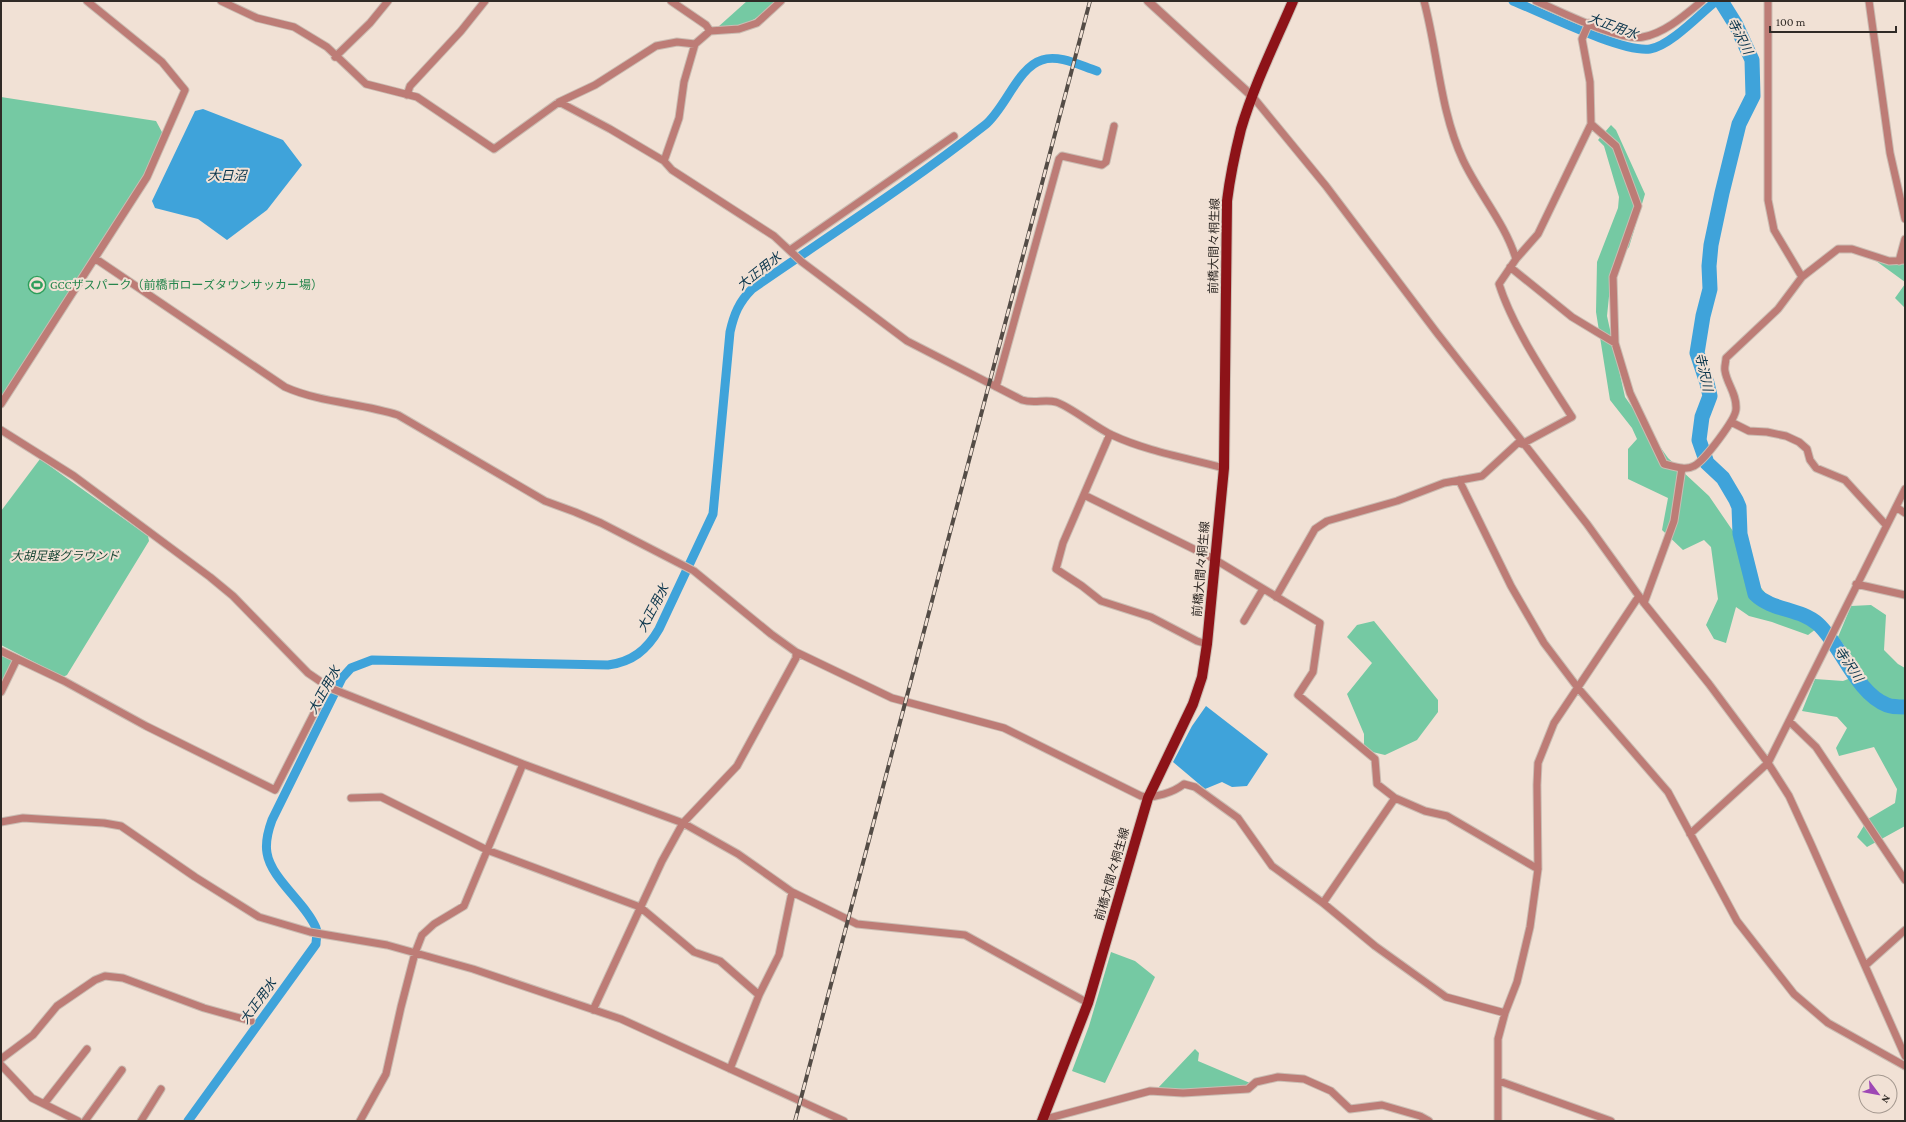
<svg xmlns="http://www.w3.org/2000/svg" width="1906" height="1122" viewBox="0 0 1906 1122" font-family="'Crimson Pro','Noto Sans JP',serif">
  <rect width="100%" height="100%" fill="#f1e1d5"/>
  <path fill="#75c9a3" d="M747,1H776C754,22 749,26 718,27Z
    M1,97L156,121L163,134L145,173L1,398Z
    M1611,125L1616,130L1645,194L1629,247L1612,267L1607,316L1625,397L1668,458L1709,496L1735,534L1754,579L1770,599L1798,610L1816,629L1808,635L1772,622L1749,616L1736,607L1726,643L1714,639L1706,625L1718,599L1711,547L1704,540L1683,550L1662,530L1668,498L1628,479V449L1637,439L1632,428L1610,400L1596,312L1597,262L1618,208L1619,197L1604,146L1598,140Z
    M1872,258L1905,263V282Z
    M1905,284V308L1895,298Z
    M40,459L148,536L149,541L67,675L63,677L1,645V511Z
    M1871,605L1886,615L1884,650L1898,664L1905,668V826L1867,847L1857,837L1868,819L1895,803L1897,789L1874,747L1839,756L1836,748L1847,728L1837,717L1802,711L1815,679L1843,681L1864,673L1838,637L1851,606Z
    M1374,621L1438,700V712L1417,740L1385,755L1364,750V734L1347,694L1372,663L1347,637L1357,625Z
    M1,654L14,661L1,686Z
    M1111,952L1135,961L1155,977L1105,1083L1072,1071L1089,1026Z
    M1195,1049L1199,1053L1198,1061L1250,1083L1245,1087L1183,1091L1157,1089Z"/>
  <path fill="#3fa3da" d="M203,109L283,140L302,165L267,210L227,240L198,219L155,208L152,201L195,111Z
    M1206,706L1268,754L1247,786L1232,787L1222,782L1205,789L1173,762L1192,726Z"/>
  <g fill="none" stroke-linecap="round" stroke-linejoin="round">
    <path stroke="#3fa3da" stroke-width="9" d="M1513,1C1543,13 1622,53 1650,49C1670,46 1700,14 1716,1
      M188,1121L316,944C316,939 318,932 316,928C306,903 271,879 267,853C265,842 268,831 272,820L342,678L351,668L372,660L608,665C632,662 647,650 659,629L713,514L730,332C734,314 739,302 752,289C830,235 910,184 985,125C1005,109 1018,67 1042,60C1059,54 1081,66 1097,71"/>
    <path stroke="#3fa3da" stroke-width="15" d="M1721,1L1736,25L1752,60L1753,96L1739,124L1722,193L1711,245L1709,266L1710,289L1703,316L1697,353L1707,383L1710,396L1702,417L1699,440L1707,463L1723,478L1736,500L1739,507L1740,534L1755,594C1772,611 1800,608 1818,624C1842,646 1856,693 1887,705C1892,707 1899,707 1905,707"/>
    <defs>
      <path id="minor" d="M221,1L257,18L294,27L327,47L366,84L417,97L494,149L559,102L610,129L664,161L672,170L774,236L802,262L907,341L1022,400C1034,404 1044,399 1056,402C1071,407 1095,427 1112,435C1146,451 1187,458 1224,468
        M671,1L706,25L710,31
        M1424,1C1438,53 1440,111 1463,160C1479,194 1505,223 1516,259
        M1536,1C1560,11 1620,42 1643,37C1665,33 1685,15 1702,1
        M1768,1V200L1774,230L1802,277
        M1869,1L1890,153L1905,219
        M335,57L370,23L388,1
        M407,95L410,86L461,31L485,1
        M1253,97L1326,186L1437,333L1587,524L1644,603L1709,684L1768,763L1789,796L1811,844L1905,1056
        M559,102L595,85L656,46L677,42L695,44
        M1591,124L1616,146L1638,206L1613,277L1615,343L1630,393L1664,464C1673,466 1685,471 1694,466C1704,461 1736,419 1736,409C1737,394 1727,384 1725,371C1724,367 1726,362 1726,358L1778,309L1802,277L1838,249H1852L1889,261L1905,260
        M664,161L679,118L684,82L695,44L710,31L739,29L757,23L781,1
        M790,250L954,136
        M96,259L285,387C321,403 361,403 398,415L545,501L575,512L601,523L694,571L771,634L796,652L892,698L1004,728L1141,796C1154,799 1174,792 1184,784L1195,787L1238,818L1272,866L1323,903L1375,946L1446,997L1505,1013
        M1899,261L1905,239
        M1510,267L1572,317L1615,343
        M996,387L1059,159L1062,156L1102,165L1106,162L1114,126
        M1,404L147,177L185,90L162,62L87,1
        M1731,422L1749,431L1767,432L1786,436L1799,442L1807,449L1810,460L1816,468L1845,480L1886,525
        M1,430L74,476L210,577L233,596L308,673L330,688L523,764L683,823L738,854L792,892L857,924L965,935L1088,1003
        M1110,434L1063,543L1056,569L1082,586L1101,601L1151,617L1197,641L1207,644
        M1522,444L1572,417C1547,378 1513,328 1499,284L1516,259L1538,234L1591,124L1590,82L1582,39L1589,23
        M1459,480L1511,586L1544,643L1578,688L1668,792L1737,921L1794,994L1828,1023L1905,1066
        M1084,495L1214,559L1320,623L1313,672L1298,695L1375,759L1377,784L1395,798L1425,811L1447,816L1538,869
        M1896,507L1905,513
        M1856,584L1905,595
        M1276,597L1315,529L1327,521L1397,501L1444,483L1482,476L1520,441
        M1644,603L1674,521L1682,468
        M1244,621L1263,589
        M1,651L64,681L146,726L275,790L328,686
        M1,692L17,659
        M1789,721L1816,747L1905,880
        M351,798L381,797L487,850L640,907L694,952L720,961L759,995
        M1,822L23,818L104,823L121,826L195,877L259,917L310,932L387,945L473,969L621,1019L844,1121
        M1690,834L1768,763L1905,489
        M1323,903L1395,798
        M1866,965L1905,930
        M593,1010L662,861L683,823L737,766L796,658V652
        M1,1059L33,1035L57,1006L95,980L105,976L123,978L204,1008L251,1021
        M1,1065L32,1098L78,1121
        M730,1069L759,995L779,955L792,892
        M1499,1081L1611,1121
        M44,1104L87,1049
        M1042,1120L1150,1091L1183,1093L1248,1089L1256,1082L1278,1077L1304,1079L1331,1091L1350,1109L1382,1105L1420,1116L1429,1121
        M85,1121L122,1070
        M141,1121L161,1089
        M360,1121L386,1074L401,1007L415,953L422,935L434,924L464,906L523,764
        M1498,1121V1039L1505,1013L1517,982L1530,927L1538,869L1537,785L1538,763L1554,723L1639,596"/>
      <path id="tertiary" d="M1148,1L1253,97"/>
      <path id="primary" d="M1042,1121L1088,1003L1148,798L1193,704L1202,677L1207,644L1224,468L1227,201C1230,177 1235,153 1241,129C1254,85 1275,43 1293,1"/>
    </defs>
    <use href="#minor" stroke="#cabcb2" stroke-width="9"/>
    <use href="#tertiary" stroke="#cabcb2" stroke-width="10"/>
    <use href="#primary" stroke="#cabcb2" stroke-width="12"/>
    <use href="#minor" stroke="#bd7c76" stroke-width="7"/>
    <use href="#tertiary" stroke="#bd7c76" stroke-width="8"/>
    <use href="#primary" stroke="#8d1318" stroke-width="10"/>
    <defs>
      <path id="rail" d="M795,1121L1090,1"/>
    </defs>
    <use href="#rail" stroke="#544c46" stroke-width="4"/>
    <use href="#rail" stroke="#f1e1d5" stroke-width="2.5" stroke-dasharray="8" stroke-linecap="butt"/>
  </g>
  <defs>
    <symbol id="stadium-ring" viewBox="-11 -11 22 22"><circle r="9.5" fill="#f1e1d5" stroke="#2e9e5b" stroke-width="1.5"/><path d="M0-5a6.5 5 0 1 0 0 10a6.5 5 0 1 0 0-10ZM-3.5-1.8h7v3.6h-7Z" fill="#2e9e5b"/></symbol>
  </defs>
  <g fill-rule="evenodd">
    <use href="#stadium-ring" x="27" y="275" width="20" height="20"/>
  </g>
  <g text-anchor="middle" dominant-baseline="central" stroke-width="4" stroke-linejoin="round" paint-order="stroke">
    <g font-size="12" fill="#302a26" stroke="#f1e1d5">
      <text transform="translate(1214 246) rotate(-89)">前橋大間々桐生線</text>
      <text transform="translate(1201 569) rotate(-85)">前橋大間々桐生線</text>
      <text transform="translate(1112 874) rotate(-74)">前橋大間々桐生線</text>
    </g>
    <g font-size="12" fill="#27864d" stroke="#f1e1d5" text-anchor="start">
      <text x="50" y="285">GCCザスパーク（前橋市ローズタウンサッカー場）</text>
    </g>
    <g font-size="12" font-style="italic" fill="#154432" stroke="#f1e1d5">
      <text x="65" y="556">大胡足軽グラウンド</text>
    </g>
    <g font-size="13" font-style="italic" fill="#09344b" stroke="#f1e1d5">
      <text transform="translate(1613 26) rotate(20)">大正用水</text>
      <text transform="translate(1740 36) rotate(63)">寺沢川</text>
      <text x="227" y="175">大日沼</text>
      <text transform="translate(759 271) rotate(-38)">大正用水</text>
      <text transform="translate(1704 372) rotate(77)">寺沢川</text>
      <text transform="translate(653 608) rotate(-62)">大正用水</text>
      <text transform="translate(1849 664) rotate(56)">寺沢川</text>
      <text transform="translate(324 690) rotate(-61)">大正用水</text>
      <text transform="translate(258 1001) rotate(-54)">大正用水</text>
    </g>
  </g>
  <rect width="1906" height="1122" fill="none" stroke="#302a26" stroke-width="4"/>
  <g transform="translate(1878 1094) rotate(122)"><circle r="19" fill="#f1e1d5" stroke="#a4988f"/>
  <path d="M0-3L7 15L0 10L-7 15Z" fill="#9e48b5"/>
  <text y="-6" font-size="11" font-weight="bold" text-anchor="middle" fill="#302a26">N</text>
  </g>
  <path d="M1770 26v6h126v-6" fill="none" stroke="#302a26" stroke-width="2"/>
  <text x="1776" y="26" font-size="12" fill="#302a26" stroke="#f1e1d5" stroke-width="3" paint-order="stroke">100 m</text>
</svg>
